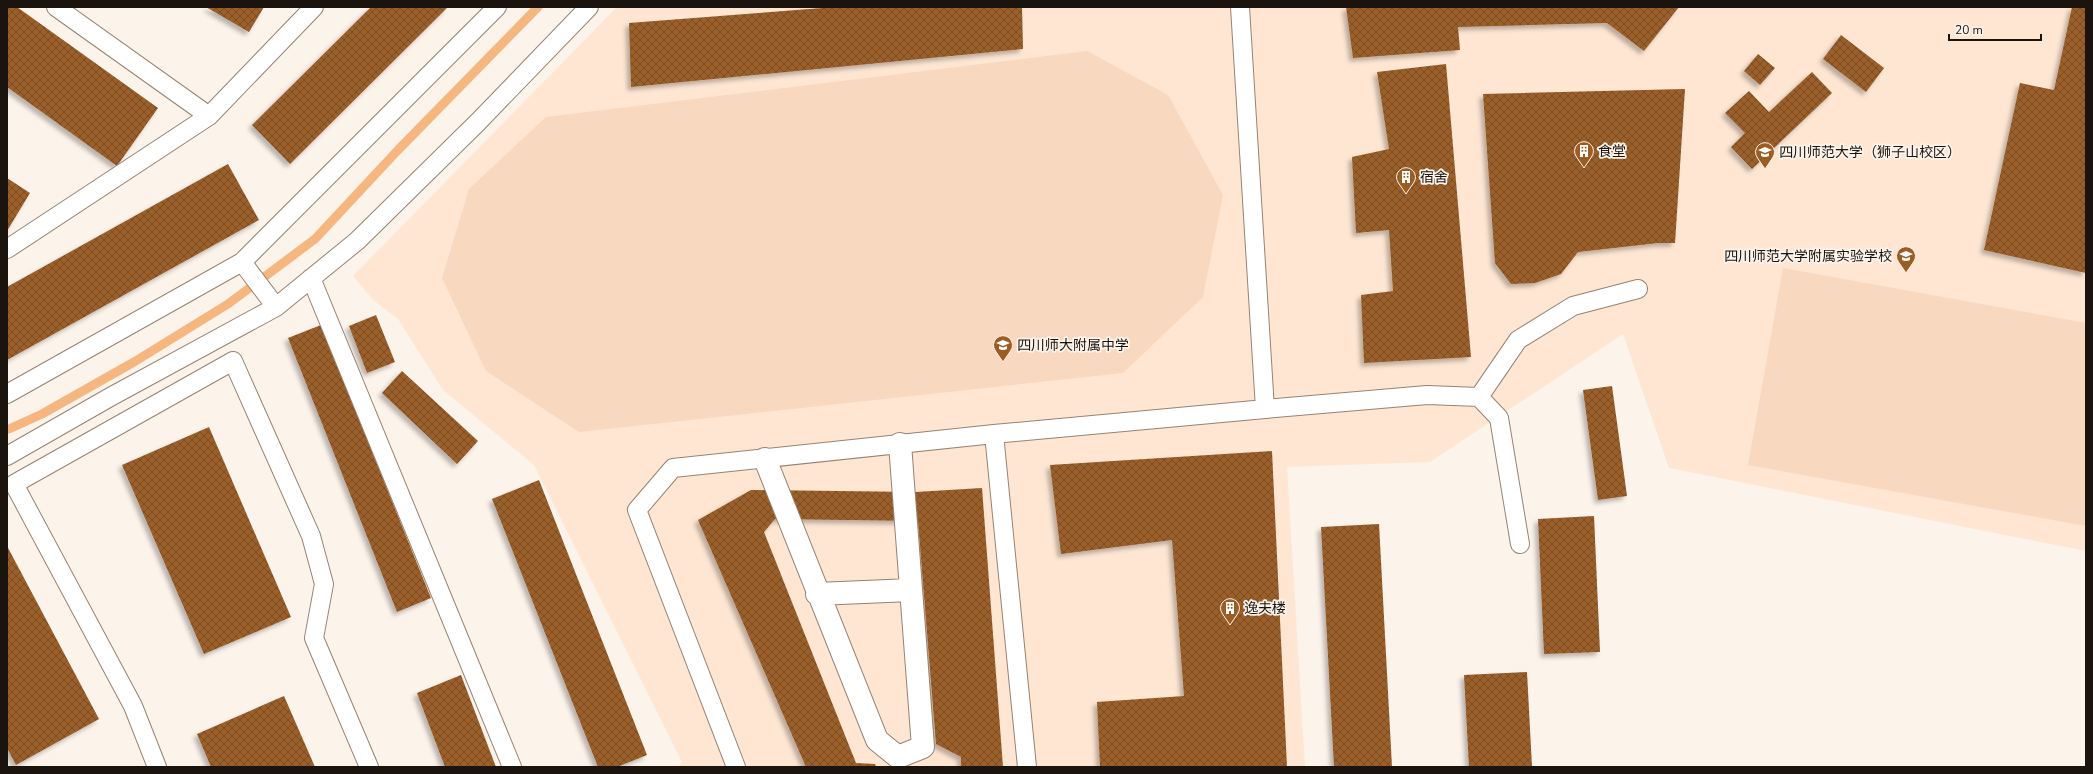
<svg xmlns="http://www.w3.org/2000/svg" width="2093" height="774" viewBox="0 0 2093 774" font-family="'Nunito Sans','Noto Sans SC',sans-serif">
  <defs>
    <pattern id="building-cross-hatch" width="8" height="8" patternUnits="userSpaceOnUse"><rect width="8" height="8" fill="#9a5f2a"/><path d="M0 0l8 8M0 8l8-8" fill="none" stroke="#7d4d22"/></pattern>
    <filter id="shadow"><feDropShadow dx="-3.5" dy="3.5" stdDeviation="2" flood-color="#0004"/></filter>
  </defs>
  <rect width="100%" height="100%" fill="#fcf3eb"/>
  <path fill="#fee6d3" d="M617,7H2086V551L1669,468L1623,334L1430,462L1287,467L1305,767H678L682,762L534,465L443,390L398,319L373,300L353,276Z"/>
  <path fill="#f8d8bf" d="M1087,51L1168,95L1223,195L1203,297L1123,373L579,432L486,371L442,278L469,189L546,117Z
    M1783,268L2086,323V526L1748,465Z"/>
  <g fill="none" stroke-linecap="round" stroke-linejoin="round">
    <path stroke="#f6b680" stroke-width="9" d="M9,429L42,414L134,362L228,304L315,239L398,150L538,7"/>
  </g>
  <path fill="url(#building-cross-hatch)" filter="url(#shadow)" d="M7,7H17L158,108L117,166L7,87Z
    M206,7H264L249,32Z
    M371,7H448L290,164L252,125Z
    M835,7H1022L1023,49L631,87L629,23Z
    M1346,7H1679L1644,51L1607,23L1458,27L1460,50L1353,58Z
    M2072,7H2086V273L1984,250L2020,83L2054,90Z
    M1841,35L1884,68L1866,92L1823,59Z
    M1758,54L1775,68L1760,85L1744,71Z
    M1446,64L1471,357L1364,363L1361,295L1393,291L1389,230L1356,233L1352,157L1389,149L1377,72Z
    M1812,72L1832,93L1752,169L1731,147L1745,133L1725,113L1749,91L1769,112Z
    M1685,89L1675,243H1658L1578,252L1561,274L1535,283L1511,284L1495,263L1483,94Z
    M228,164L259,220L7,360V287Z
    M7,178L30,193L7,231Z
    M376,315L395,362L367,373L349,326Z
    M321,325L431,598L397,612L288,338Z
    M402,371L478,441L457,464L382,393Z
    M1612,386L1627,496L1598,500L1583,390Z
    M209,427L291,617L204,654L122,465Z
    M1272,451L1287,767H1100L1097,702L1184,696L1172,540L1061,554L1050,465Z
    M539,480L647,755L617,767H598L492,499Z
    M982,488L1003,767H961V757L936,744L918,521L775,519L764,532L856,763L875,764L876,767H806L698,520L751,490L916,492Z
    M1594,516L1600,652L1544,654L1538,519Z
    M1379,524L1392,767H1334L1321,527Z
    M7,546L99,719L16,765L7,748Z
    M1527,672L1532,767H1469L1464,675Z
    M461,675L496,767H445L417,693Z
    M284,696L315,767H211L197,734Z"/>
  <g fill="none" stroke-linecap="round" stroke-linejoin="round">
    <defs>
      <path id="lane" d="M56,7L209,116
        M7,249L209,116L314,7
        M242,262L276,307
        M311,278L512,767
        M7,394L242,262L497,7
        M1479,397L1518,340L1573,306L1638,289
        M1265,409L1427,395L1479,397L1499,418L1520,544
        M994,434L1027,767
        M7,456L112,396L276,307L357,241L478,122L589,7
        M157,767L133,706L14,484L233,361L311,536L324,584L314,638L369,767
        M736,767L637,510L673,468L994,434L1265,409L1240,7"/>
      <path id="street" d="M765,459L877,740L898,757L923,747L900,444
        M817,594L911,590"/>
    </defs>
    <use href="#lane" stroke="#988272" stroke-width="20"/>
    <use href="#street" stroke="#988272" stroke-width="24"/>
    <use href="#lane" stroke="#fff" stroke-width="18"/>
    <use href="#street" stroke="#fff" stroke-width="22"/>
  </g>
  <defs>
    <symbol id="building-pin" viewBox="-11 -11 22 30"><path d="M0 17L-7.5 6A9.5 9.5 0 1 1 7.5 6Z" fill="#9b5d22" stroke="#fcf3eb"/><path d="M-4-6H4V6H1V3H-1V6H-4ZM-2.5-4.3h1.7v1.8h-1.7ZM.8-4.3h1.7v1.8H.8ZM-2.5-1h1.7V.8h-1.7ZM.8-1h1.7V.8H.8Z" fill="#fff"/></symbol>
    <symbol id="university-pin" viewBox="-11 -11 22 30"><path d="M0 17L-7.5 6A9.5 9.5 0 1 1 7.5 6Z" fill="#9b5d22" stroke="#fcf3eb"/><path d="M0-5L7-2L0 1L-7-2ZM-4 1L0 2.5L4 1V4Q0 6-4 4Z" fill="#fff"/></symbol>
    <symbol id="school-pin" viewBox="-11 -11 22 30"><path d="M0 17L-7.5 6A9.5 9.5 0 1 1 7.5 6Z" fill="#9b5d22" stroke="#fcf3eb"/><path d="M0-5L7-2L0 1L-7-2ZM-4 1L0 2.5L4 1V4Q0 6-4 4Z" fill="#fff"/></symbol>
  </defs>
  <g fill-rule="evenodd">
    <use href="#building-pin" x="1573" y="140" width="22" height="30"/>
    <use href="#university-pin" x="1754" y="141" width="22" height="30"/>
    <use href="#building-pin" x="1395" y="166" width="22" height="30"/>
    <use href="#school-pin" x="1895" y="245" width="22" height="30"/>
    <use href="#school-pin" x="992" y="334" width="22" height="30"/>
    <use href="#building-pin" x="1219" y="597" width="22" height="30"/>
  </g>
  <g text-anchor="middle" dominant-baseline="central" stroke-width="3.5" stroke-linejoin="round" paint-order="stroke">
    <g font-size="14" fill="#1b130d" stroke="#fcf3eb" text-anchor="start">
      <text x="1598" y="151">食堂</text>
      <text x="1779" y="152">四川师范大学（狮子山校区）</text>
      <text x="1420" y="177">宿舍</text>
      <text x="1892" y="256" text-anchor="end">四川师范大学附属实验学校</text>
      <text x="1017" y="345">四川师大附属中学</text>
      <text x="1244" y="608">逸夫楼</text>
    </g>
  </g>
  <rect width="2093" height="774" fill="none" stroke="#1b130d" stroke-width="16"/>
  <path d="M1949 34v6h92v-6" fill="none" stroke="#1b130d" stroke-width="2"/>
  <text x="1955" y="34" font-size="12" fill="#1b130d" stroke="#fcf3eb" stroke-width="3" paint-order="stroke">20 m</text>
</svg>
